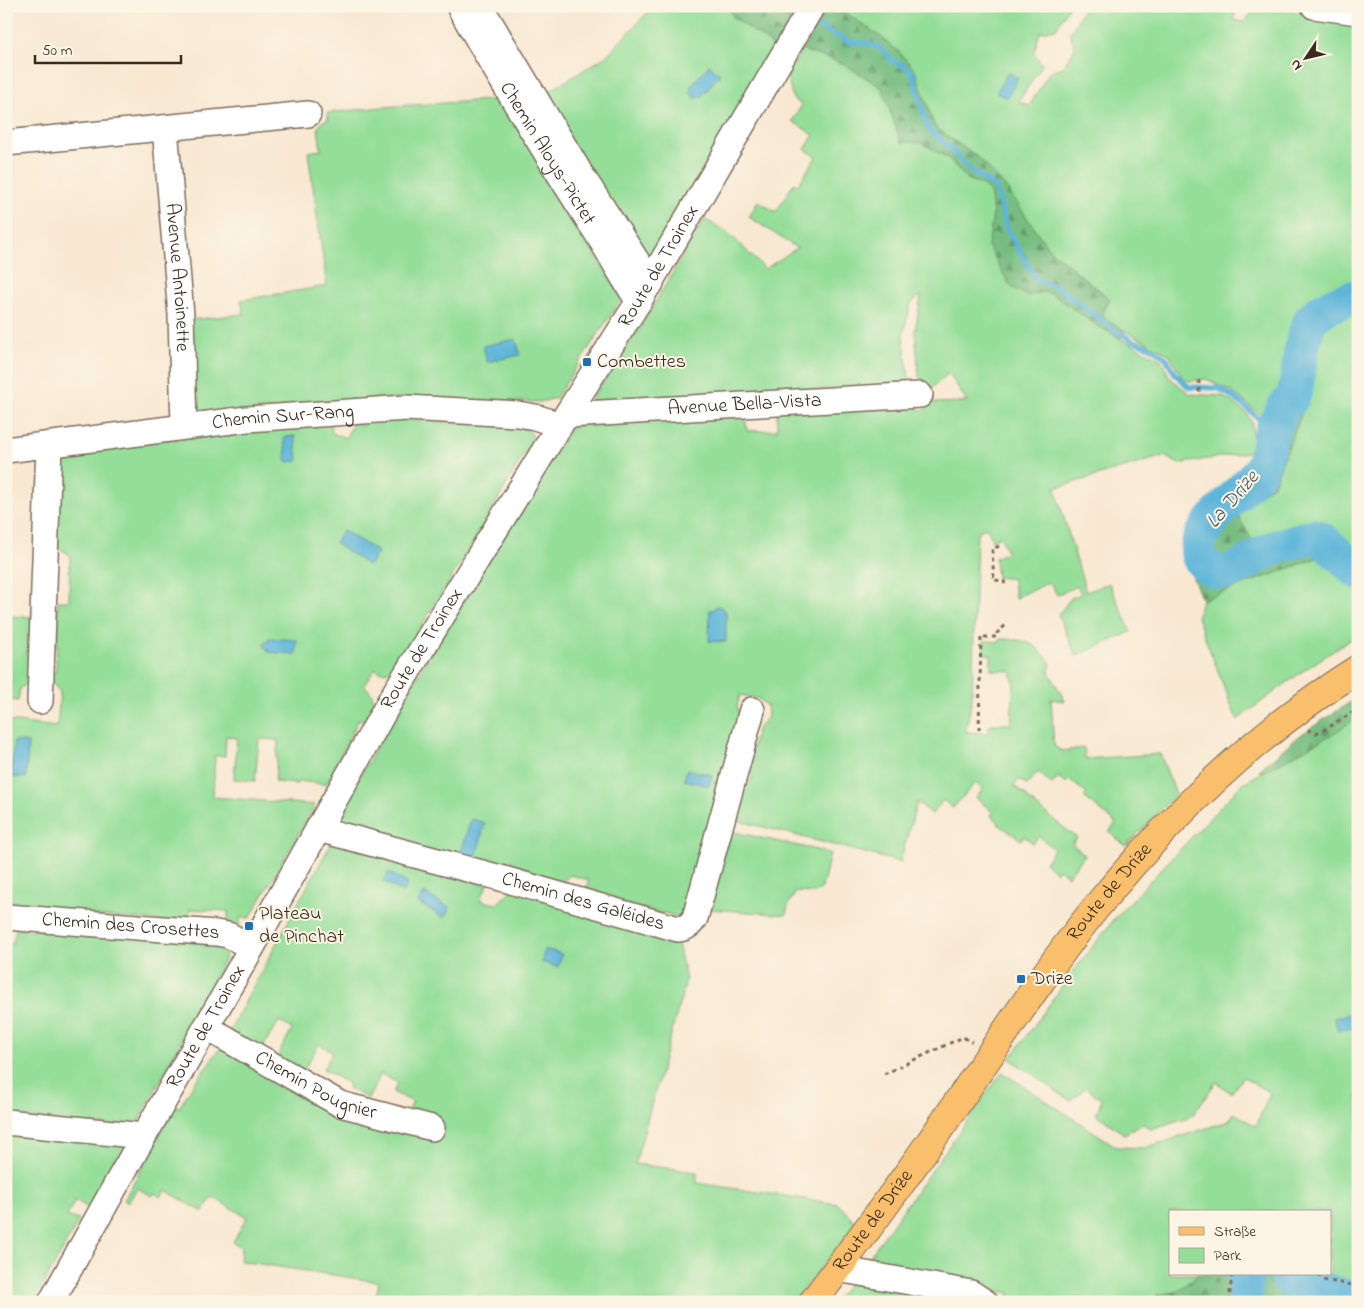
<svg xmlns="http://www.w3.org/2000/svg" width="1364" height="1308" viewBox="0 0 1364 1308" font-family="'Indie Flower',sans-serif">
  <defs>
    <pattern id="forest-firs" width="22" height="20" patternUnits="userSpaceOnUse" patternTransform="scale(1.25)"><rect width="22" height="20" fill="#77bd81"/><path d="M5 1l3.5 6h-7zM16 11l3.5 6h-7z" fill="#639a69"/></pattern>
  </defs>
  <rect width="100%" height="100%" fill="#fcf5e5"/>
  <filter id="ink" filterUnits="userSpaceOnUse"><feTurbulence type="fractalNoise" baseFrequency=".02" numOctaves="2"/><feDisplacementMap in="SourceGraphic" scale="10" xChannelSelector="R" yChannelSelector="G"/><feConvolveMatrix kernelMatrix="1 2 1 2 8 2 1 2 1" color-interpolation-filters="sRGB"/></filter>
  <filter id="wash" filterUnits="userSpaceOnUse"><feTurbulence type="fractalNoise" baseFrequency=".0096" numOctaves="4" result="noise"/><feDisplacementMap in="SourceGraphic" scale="20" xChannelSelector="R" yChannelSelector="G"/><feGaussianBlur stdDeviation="1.12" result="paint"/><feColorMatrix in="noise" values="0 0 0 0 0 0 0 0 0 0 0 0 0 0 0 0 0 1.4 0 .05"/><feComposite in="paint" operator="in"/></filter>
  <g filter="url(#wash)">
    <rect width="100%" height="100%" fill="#f8e8d2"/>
    <path fill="url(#forest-firs)" stroke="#597450" d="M728,6H799L775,47L733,17Z
      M828,6H836L881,37L901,54L915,70L935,127L981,160L1004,185L1049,249L1110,300L1102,316L1125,331L1121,338L1099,327L1042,292L1027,296L1010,286L988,246L993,214L982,185L967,179L949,159L922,143L901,142L882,88L844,64L802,50Z
      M1358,292V307L1351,308L1307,375L1303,410L1274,484L1261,494L1253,542L1310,525L1325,528L1358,559V586L1322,556L1202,600L1188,566L1184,553L1183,540L1188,529L1200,511L1250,466L1253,451L1263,436L1265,418L1283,402L1294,366L1306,311L1331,297Z
      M1358,697V737L1264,785L1259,770L1296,738Z
      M1198,1274H1323L1350,1281L1358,1282V1302H1156L1157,1295L1178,1291Z"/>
    <path fill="#94de99" stroke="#68845c" d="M654,6H728L733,17L775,47L648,266L543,95L605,57Z
      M836,6H854L868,13L872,6H1069L1056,29L1040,32L1034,52L1042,65L1019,101L1029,106L1050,71L1063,67L1075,48L1070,33L1085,6H1236L1234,20L1244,22L1258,6L1358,21V292L1331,297L1306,311L1294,366L1282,402L1265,418L1231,391L1206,379L1190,381L1187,380L1182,377L1169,354L1125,331L1102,316L1110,299L1049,249L1004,185L981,160L935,127L915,70L901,54L881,37Z
      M802,50L844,64L882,88L901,142L922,143L949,159L967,179L982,185L990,192L993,214L988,246L1010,286L1027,296L1043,292L1052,294L1099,327L1161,360L1170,378L1190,394L1222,396L1234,403L1247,414L1252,423L1253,451L1179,464L1164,456L1055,488L1086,592L1109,583L1131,632L1076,656L1058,615L1071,598L1081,594L1078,586L1057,595L1050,582L1015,598L1013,579L997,577L995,558L1007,552L1000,536L992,540L987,527L977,532L972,697L966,732L989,733V724H1011L1014,679H1012V671L991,670V655L983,654L984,641L999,642L1001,639C1029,640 1033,642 1051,663L1049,672L1065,701L1051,699L1054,746L1062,751L1084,748L1085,759L1160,754L1176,794L1126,846L1109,832L1116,823L1084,797L1087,794L1069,779L1066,783L1058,777L1052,784L1038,772L1027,785L1019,779L1014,786L1027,796L1029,800L1077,838L1072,844L1085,855L1068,876L1059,869L1056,872L1045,863L1054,849L1039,836L1033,843L1024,836L1021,840L998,824L999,822L991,816L993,812L976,798L983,789L975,783L953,808L943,800L932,814L917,802L900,862L732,819L741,785L752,779L749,762L757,729L768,717L767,706L759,699L740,695L737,706L742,724L684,918L585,895L589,880L570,875L558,887L347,831L338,814L434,648L570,429L588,419L745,413L747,431L777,430V410L906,402L923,411L932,403L967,402L949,373L932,388L919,377L915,332L921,295L911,303L903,335L910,385L590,401L644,322L704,219L729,233L765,269L797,248L749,217L758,201L776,212L794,183L798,185L816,157L805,149L814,135L792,121L802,105L793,99L787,75Z
      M504,99L590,247L622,298L556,398L540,402L376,398L202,416L194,405L189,320L244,314L241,300L327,286L308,152L321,150L318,127L323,121L328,120L327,113L382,107Z
      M1358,307V559L1325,528L1310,525L1253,542L1236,512L1274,484L1303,410L1315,332C1328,321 1341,310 1358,307Z
      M367,416L524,428L531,433L533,439L469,549L396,667C388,673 383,673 375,669L364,685C379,699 374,705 364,720L359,719L326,784L298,781L297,784L275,782L278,740L259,739L255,781L234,779L237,738L226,736L225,756L215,755L213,797L315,805L250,918L241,917L239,927L228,926V911L190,909L189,923L6,909V716L8,717V721L57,727L60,692L48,678L56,671L58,601H69L70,555L54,545L58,457L62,452L330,421L332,433L346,438L354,421L362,426Z
      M1323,556L1358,586V635L1304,670L1237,720L1197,617L1202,600Z
      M6,616L37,617L35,676L20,689L18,701L6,700Z
      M1358,717V1282L1350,1281L1323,1274H1330V1212H1170V1274H1198L1178,1291L1157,1295L1156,1302H1009L1010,1293L862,1267L1002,1072L1117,1147L1144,1148L1229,1121L1234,1113L1256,1126L1270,1093L1243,1077L1231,1093L1216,1082L1192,1116L1151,1129L1143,1124L1124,1134L1096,1114L1102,1100L1086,1087L1071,1101L1010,1059L1074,970L1116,917L1243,783L1331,735Z
      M730,831L830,853L822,888L815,893L796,892L788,905L786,915L709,909Z
      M332,842L488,885L480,899L486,902L497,904L511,890L635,924L640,932L677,939L686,980L635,1164L697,1172V1183L838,1204L857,1224L793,1302H375L379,1282L240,1261L241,1247L233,1242L247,1217L212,1197L203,1212L165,1190L161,1197L154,1193L152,1196L137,1188L129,1202L124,1200L175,1106L180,1107C188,1091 198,1078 209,1064C214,1057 216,1050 224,1046L329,1105L406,1114L413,1102L393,1092L398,1083L381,1074L368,1099L348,1088L349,1084L323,1069L333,1052L319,1044L302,1073L276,1059L292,1029L279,1021L261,1050L229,1032L297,905Z
      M16,929L214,940L226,950L225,958L135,1128L6,1116V942L13,943Z
      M6,1130L130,1140L90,1209L75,1200L67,1216L79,1220L34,1302H6Z
      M852,1280L973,1302H834Z"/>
    <path fill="#5db5da" stroke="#4c707c" d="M709,65L720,74L701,97L700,96L697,99L689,92L692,89L690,87Z
      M1008,72L1018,78L1007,98L996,93Z
      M516,339L520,355L487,362L483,346Z
      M295,436L298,461L287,462L284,437Z
      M343,530L378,552L369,566L335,543Z
      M716,606L721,607L723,610L726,611V642L709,641L710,610H714Z
      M269,638L297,640L296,654L268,652V649L265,648L264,645L265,642L269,641Z
      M14,741L28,743L26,778L11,777Z
      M687,769L712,775L709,786L684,780Z
      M471,819L485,823L476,857L461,853Z
      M389,872L408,884L403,893L383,881Z
      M424,893L450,908L444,918L418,903Z
      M545,949L562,954L558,967L541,962Z
      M1358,1012V1026L1338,1031L1334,1018Z"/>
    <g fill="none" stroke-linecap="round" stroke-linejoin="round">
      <path stroke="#5db5da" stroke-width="5.5" d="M778,6L798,17
        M809,22L850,42L866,43L880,48L893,61L907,68L913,74L928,129L949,147L970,170L996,188L1006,227L1036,280L1057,287L1106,324L1133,341L1150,347L1166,358L1176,375L1189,387L1218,388L1230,395L1242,404L1257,417L1271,434"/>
      <path stroke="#5db5da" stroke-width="35" d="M1358,296C1343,301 1321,307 1311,320C1300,336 1300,375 1294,394C1293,400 1288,401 1285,406C1280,414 1273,427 1270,437C1268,446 1267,457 1262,466C1251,488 1174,538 1205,565C1211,570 1219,573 1227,572C1239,570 1255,556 1267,551C1282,544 1299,540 1314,536L1323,540L1358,572
        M1285,1274L1292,1282L1345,1296L1358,1298
        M1244,1302L1246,1279L1244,1274"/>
    </g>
  </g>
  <g filter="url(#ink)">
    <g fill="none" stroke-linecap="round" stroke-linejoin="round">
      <defs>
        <g id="minor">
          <path id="s1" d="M459,6C501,80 545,152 591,224C608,249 621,276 639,301"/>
          <path d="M480,6L580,173L651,283"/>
          <path d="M1314,6L1358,12"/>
          <path id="s2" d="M165,128L181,315L184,426"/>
          <path d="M6,143L308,114"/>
          <path id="s3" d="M567,415L920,395"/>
          <path id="s4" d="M6,450L247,419L406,408L518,414L535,417L560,425"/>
          <path d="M40,701L49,445"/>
          <path id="s5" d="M318,829L497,877L678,929C687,928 690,925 695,918L752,710"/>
          <path id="s6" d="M6,917L216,933L228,935L252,947"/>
          <path id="s7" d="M206,1027L340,1104L432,1128"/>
          <path d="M6,1122L143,1136"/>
          <path d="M838,1269L971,1293L985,1302"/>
          <path id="s8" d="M51,1302L121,1176L252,947L394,694L560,425L639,301L812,6"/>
        </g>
        <g id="major">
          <path id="s9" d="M813,1302C852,1250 891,1198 928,1145C983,1067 1034,985 1094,910C1169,817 1256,733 1358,669"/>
        </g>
      </defs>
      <use href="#minor" stroke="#7d6c5d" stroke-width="28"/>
      <use href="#major" stroke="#7d6c5d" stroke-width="30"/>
      <path stroke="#7d6c5d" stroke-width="3" stroke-dasharray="4 4" stroke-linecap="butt" d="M1199,380V392
        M999,546L992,549L994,580L1004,581L1005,585
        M979,730L981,637H997V633L1008,623
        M1308,730L1316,733L1326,729L1358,709
        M884,1074L963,1037L972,1042
        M1318,1274L1323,1280L1358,1286
        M1229,1302L1232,1274"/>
      <use href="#minor" stroke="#fff" stroke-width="25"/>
      <use href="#major" stroke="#f9bf6d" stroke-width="28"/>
    </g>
  </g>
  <g fill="#1f6fb2" stroke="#fcf5e5" stroke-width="2">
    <rect x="582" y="357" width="10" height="10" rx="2.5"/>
    <rect x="244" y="921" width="10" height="10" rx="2.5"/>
    <rect x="1016" y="974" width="10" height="10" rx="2.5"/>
  </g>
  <g text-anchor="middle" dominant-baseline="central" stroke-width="4" stroke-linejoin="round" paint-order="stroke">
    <g font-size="20" fill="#3b2a1e" stroke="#fcf5e5">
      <text stroke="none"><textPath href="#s1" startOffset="172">Chemin Aloys-Pictet</textPath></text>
      <text stroke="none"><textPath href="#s8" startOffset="1201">Route de Troinex</textPath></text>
      <text stroke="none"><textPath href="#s2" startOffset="150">Avenue Antoinette</textPath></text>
      <text stroke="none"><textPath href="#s3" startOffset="178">Avenue Bella-Vista</textPath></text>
      <text stroke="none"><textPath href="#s4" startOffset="279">Chemin Sur-Rang</textPath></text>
      <text stroke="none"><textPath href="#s8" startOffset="751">Route de Troinex</textPath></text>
      <text stroke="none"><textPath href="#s9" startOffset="506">Route de Drize</textPath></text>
      <text stroke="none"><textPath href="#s5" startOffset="275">Chemin des Galéides</textPath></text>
      <text stroke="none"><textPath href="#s6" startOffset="125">Chemin des Crosettes</textPath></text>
      <text stroke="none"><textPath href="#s8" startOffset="316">Route de Troinex</textPath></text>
      <text stroke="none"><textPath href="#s7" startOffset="125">Chemin Pougnier</textPath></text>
      <text stroke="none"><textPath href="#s9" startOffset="101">Route de Drize</textPath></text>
    </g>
    <g font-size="20" fill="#3b2a1e" stroke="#fcf5e5" text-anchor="start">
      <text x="597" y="362">Combettes</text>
      <text x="259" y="914">Plateau<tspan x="259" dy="23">de Pinchat</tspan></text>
      <text x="1031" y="979">Drize</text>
    </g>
    <g font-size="21" font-style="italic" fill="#475b60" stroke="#fcf5e5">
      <text transform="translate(1233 500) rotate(-49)">La Drize</text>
    </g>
  </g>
  <rect width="1364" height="1308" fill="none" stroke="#fcf5e5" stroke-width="25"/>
  <rect x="1169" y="1210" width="162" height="65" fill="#fcf5e5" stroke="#afa495"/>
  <rect x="1179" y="1227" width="25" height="8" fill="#f9bf6d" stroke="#afa495"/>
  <text x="1214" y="1236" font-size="15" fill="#3b2a1e">Straße</text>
  <rect x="1179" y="1248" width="25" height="15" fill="#94de99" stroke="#afa495"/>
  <text x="1214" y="1260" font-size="15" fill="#3b2a1e">Park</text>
  <g transform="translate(1306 58) rotate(235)" stroke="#fcf5e5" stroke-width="4" paint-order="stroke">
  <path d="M0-4L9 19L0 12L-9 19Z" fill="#3b2a1e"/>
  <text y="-8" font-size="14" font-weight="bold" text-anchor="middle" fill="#3b2a1e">N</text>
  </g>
  <path d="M35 55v8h146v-8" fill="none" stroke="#3b2a1e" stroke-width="2.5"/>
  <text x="42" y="55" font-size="15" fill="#3b2a1e" stroke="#fcf5e5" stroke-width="4" paint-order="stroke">50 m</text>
</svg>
